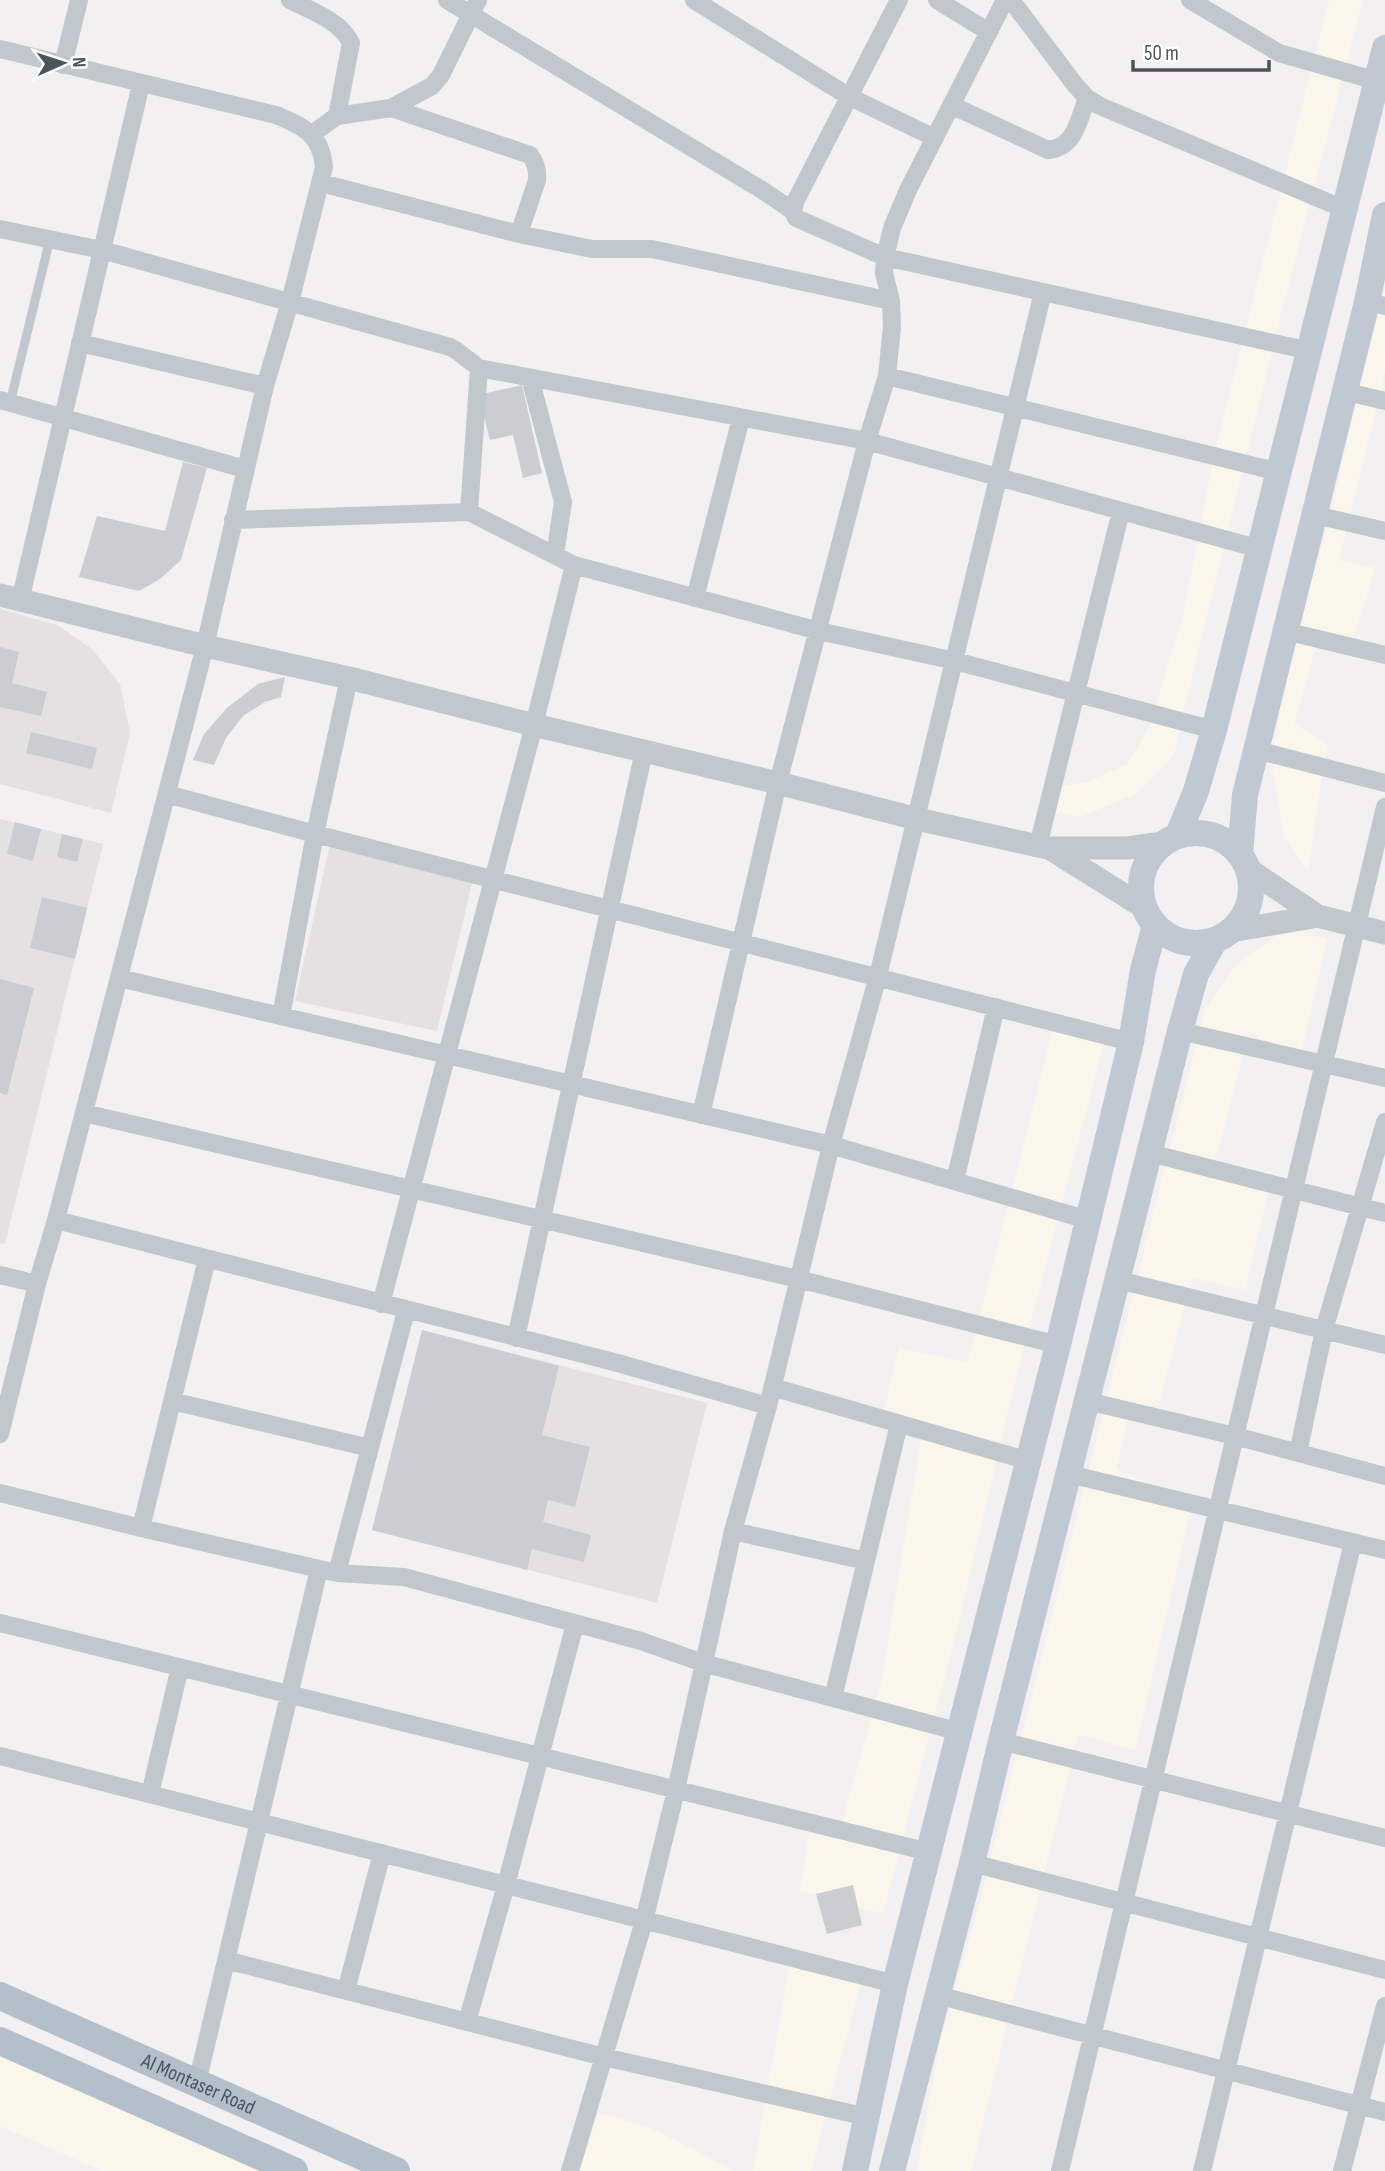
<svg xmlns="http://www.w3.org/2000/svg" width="1385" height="2171" viewBox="0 0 1385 2171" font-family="'Sofia Sans Condensed',sans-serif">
  <rect width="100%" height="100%" fill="#f2f0f0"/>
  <path fill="#fbf6ec" d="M1329,0H1363L1280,317L1187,697L1174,755L1134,795L1080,817L1048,812L1052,788L1088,782L1127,764L1148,729L1182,622L1213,460Z
    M1385,287V373L1339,560L1375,568L1352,642L1319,636L1294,724L1327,743L1308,870L1284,838L1271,757L1297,631L1332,510L1360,384Z
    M1296,930L1327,940L1300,1057L1249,1032L1213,1169L1273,1172L1245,1290L1192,1278L1159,1404L1130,1411L1116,1469L1192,1504L1135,1750L1078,1735L971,2171H917L940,2042L980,1901L1205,1009L1234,967L1277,935Z
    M1054,1026L1106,1035L1016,1378L957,1628L883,1913L858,1908L853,1885L816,1894L800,1892L809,1833L838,1838L881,1683L922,1435L880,1427L899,1348L968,1362Z
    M790,1963L861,1981L811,2171H753Z
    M0,2054L260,2171H102L0,2126Z
    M598,2113L649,2127L735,2171H580Z"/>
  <path fill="#e3e1e2" d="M0,609L57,625L92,649L120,684L130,733L111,813L0,784Z
    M0,819L103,844L5,1244L0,1243Z
    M330,844L473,879L437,1031L295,1001Z
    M422,1330L707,1403L657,1603L372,1530Z"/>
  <path fill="#cbcdd2" d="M522,385L542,473L523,478L513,435L490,440L478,395Z
    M183,462L207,468L181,560L160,579L139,591L79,577L97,516L165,531Z
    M0,647L19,652L12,683L47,692L41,716L0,707Z
    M285,677L281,697L265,702L243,716L226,738L214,765L193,760L204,734L227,708L258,684Z
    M31,732L97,748L92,769L26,753Z
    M15,822L41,829L33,861L7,854Z
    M62,834L83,839L77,862L57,857Z
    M42,897L87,908L75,959L30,948Z
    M0,979L34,988L7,1095L0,1093Z
    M422,1330L559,1366L542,1435L590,1447L575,1507L548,1500L543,1522L591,1535L584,1562L532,1549L527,1570L372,1530Z
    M853,1885L862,1925L827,1934L816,1894Z"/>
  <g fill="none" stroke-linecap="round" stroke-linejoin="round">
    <path stroke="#c0c8cd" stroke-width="9" d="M10,403L50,239"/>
    <path stroke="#c0c8cd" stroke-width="18" d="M290,0C311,11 341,21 351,43L337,116L312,134
      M447,0L762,190L793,211L796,218L885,257L1310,351
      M694,0L848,96L935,138
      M937,0L989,32
      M1011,0L1076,86L1087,98L1100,106L1344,209
      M1190,0L1279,53L1377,81
      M0,49L276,115C304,127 321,134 324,167L290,302L265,386L205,646L56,1220L37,1284L0,1434
      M63,65L79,0
      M951,105L1048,150C1075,148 1079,119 1087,98
      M391,108L530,155C536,163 538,170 537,180L519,234
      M337,116L391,108L432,86L441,75L478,0
      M321,183L519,234L592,249H652L891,301
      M793,211L795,202L899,0
      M0,229L102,250L450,347L457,351L479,368L867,441L1260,549
      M1367,302L1385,306
      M80,343L265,386
      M887,376L1279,472
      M530,378L563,502L555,555
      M1343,391L1385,401
      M0,400L245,469
      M469,512L479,368
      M1315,515L1385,531
      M233,520L469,512L574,565L819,631L955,661L1214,730
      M695,598L741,418
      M20,601L141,84
      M1285,631L1385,655
      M1256,750L1385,783
      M167,794L315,834L1131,1042
      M1038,846L1121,511
      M119,978L831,1145L1088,1220
      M281,1016L315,834L349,678
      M1180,1031L1385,1078
      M84,1113L798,1279L1058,1345
      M701,1115L778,783L867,441L887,376L892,327L891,301L884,273L885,257L892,228L908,190L1005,0
      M1150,1153L1385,1213
      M955,1181L996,1007
      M56,1220L614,1362L768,1406
      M0,1275L37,1284
      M1118,1280L1385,1345
      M381,1304L534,725L574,565
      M516,1338L644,751
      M772,1387L1029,1461
      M172,1401L370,1448
      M1087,1401L1235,1436L1385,1476
      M1298,1453L1324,1330L1385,1122
      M1069,1474L1385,1550
      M0,1493L141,1528L337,1573L404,1577L641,1641L703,1663L960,1732
      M141,1528L207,1259
      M733,1531L866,1561
      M337,1573L406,1311
      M0,1623L929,1852
      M833,1698L899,1424
      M1001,1741L1385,1838
      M0,1756L895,1984
      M150,1794L180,1667
      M972,1863L1385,1970
      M226,1960L604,2057L867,2117
      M346,1991L382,1853
      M937,1995L1385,2112
      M467,2022L506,1885L575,1624
      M197,2083L319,1569
      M570,2171L644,1921L676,1790L733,1531L768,1406L831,1145L878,976L1043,292
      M1060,2171L1385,807
      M1202,2171L1353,1542
      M1342,2171L1385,2006"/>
    <path stroke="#c0c8cd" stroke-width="23" d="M0,595L205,646L349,678L534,725L778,783L917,819L1038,846L1049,848H1127L1163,843
      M1049,848L1145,908
      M1248,869L1318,916L1385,933
      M1231,931L1318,916"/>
    <path stroke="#c0c9d2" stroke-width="26" d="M1141 888a55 55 0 1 1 110 0a55 55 0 1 1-110 0Z
      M1178,835L1196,791L1214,730L1385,48
      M1240,854L1245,795L1367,302L1385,215
      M855,2171L895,1984L1058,1345L1131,1042L1143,970L1155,925
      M892,2171L972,1863L1001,1741L1180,1031L1196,974L1215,940"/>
    <g stroke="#b3c0cc" stroke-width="28">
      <path id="s1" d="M0,1996L396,2171"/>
      <path d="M0,2041L294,2171"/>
    </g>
  </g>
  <g text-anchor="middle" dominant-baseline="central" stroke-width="5" stroke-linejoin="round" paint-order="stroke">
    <g font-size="21" fill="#4a545c" stroke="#fff">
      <text stroke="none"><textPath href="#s1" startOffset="217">Al Montaser Road</textPath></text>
    </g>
  </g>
  <g transform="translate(63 63) rotate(87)" stroke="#ffffff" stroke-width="5" paint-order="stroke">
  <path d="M0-5L12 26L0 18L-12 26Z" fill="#4a545c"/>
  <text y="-10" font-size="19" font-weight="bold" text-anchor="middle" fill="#4a545c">N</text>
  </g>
  <path d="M1133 60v10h136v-10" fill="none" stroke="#4a545c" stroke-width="3.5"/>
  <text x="1144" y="60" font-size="21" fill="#4a545c" stroke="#ffffff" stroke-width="5" paint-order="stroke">50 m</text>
</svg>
